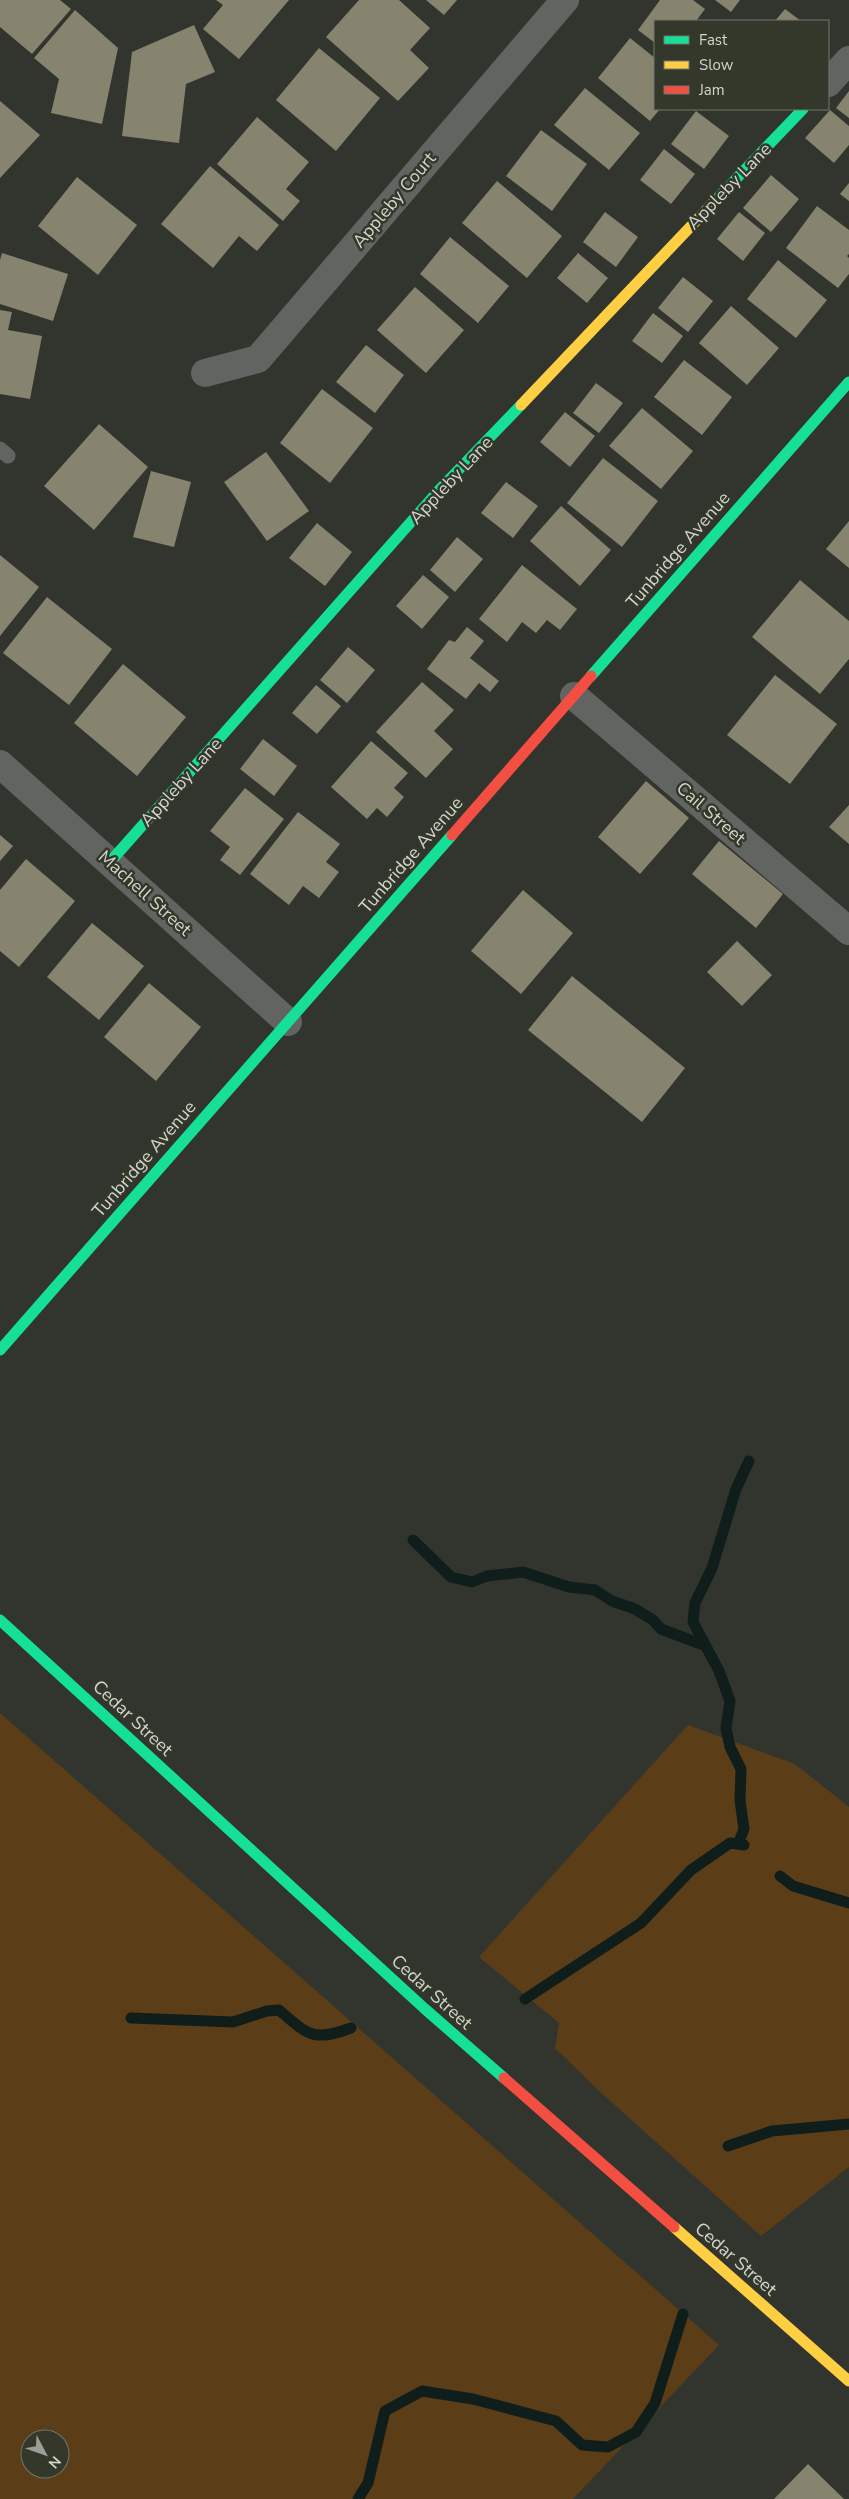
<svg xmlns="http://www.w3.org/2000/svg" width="849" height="2499" viewBox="0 0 849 2499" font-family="'Nunito Sans',sans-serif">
  <rect width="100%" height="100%" fill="#32342e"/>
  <path fill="#5b3e18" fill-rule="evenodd" d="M0,1713L719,2345L573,2499H0ZM30,2439H60V2469H30Z
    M688,1725L795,1764L849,1807V2167L761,2236L598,2090L555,2048L559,2023L479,1957Z"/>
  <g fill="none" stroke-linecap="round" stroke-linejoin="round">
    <path stroke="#101e1b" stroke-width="11" d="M413,1540L451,1577L472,1582L487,1576L523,1572L569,1587L595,1590L612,1601L635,1609L653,1620L661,1629L706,1646
      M738,1844L744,1829L740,1800L741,1769L730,1747L726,1728L730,1701L719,1671L693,1622L695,1603L712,1568L736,1489L749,1461
      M780,1876L793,1886L849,1903
      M525,1999L641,1923L691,1870L730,1843L744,1845
      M131,2018L233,2022L267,2011L279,2010C308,2035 313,2042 351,2028
      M728,2146L772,2131L849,2124
      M358,2499L368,2483L385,2411L422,2391L473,2399L556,2421L582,2445L608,2447L636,2432L655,2403L683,2314"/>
  </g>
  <path fill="#86836f" d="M0,0H60L71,9L32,54L0,27Z
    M216,0H289L239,59L203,29L223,5Z
    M359,0H399L430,28L410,50L429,68L398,101L326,37Z
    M426,0H457L444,15Z
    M660,0H693L705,9L696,21H655V43L638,30Z
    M715,0H740L731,12Z
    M785,9L801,21H775Z
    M75,10L118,48L102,124L51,113L59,79L34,58Z
    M194,25L215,72L186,84L179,143L122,136L132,52Z
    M630,38L655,58V109H660L650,121L598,78Z
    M319,48L380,98L336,151L276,100Z
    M585,88L640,133L609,170L554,125Z
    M849,91V118L836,108Z
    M0,101L40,135L0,178Z
    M830,110L849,126V145L834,163L805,138Z
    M696,111L729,136L704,169L671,144Z
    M257,117L309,162L286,189L300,201L283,221L217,164Z
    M541,130L587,164L552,211L506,176Z
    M664,149L695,174L671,204L640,180Z
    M210,166L279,225L257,251L239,236L213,268L161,224Z
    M771,175L799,199L771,232L743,208Z
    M77,177L137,225L98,275L38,226Z
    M497,181L562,236L527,278L462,223Z
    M849,183V201L840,194Z
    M817,206L849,230V254L847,256L849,258V274L838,288L786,248Z
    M605,212L638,237L616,267L583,242Z
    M739,212L765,233L743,261L717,239Z
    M450,237L509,286L478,323L420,274Z
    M2,253L68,274L53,321L0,304V260Z
    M578,253L608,278L587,303L557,278Z
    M778,260L827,300L796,338L747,299Z
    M683,277L713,301L688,332L658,308Z
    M415,287L464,330L426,373L377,330Z
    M731,306L779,348L747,385L699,343Z
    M0,310L12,312L8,330L42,336L30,399L0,394Z
    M653,313L683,336L662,363L632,341Z
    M366,345L404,375L375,413L336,382Z
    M684,360L732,397L702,435L654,397Z
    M596,383L623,403L599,433L573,413Z
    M322,389L373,428L330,483L280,443Z
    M642,408L693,451L661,489L609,446Z
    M565,412L595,436L570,467L540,442Z
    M99,424L148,467L94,530L44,486Z
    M266,452L309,511L267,541L224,482Z
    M603,458L658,501L622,547L567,503Z
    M151,471L191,482L174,547L133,537Z
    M506,482L538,506L513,538L481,513Z
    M561,506L611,550L580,586L530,541Z
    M849,521V568L826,549Z
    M317,523L352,552L325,586L289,558Z
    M457,537L483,559L455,592L430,570Z
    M0,555L39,587L0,636Z
    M522,565L577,609L560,630L547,620L536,633L522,622L507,642L479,619Z
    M423,575L449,597L422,629L396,606Z
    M800,580L849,621V659L820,694L752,637Z
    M47,597L112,649L69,705L3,653Z
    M467,627L484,641L470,658L499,681L490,692L479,683L466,699L427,669L449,640L455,642Z
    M348,647L375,670L347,703L320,680Z
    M123,664L186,717L137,776L74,723Z
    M775,675L837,724L790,784L727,735Z
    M422,682L454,710L434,731L453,749L426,778L376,732Z
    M316,685L341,706L317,734L292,713Z
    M263,739L297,766L274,796L240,769Z
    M371,741L408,773L394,788L404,797L387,817L377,808L367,819L331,787Z
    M646,781L689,818L640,874L598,837Z
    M245,788L284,819L240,875L220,860L230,847L210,831Z
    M849,805V844L829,827Z
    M298,812L340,844L326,862L339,872L319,898L303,886L289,905L250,874Z
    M0,835L13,846L0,861Z
    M719,841L783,894L756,928L692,874Z
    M26,859L75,901L19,967L0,951V890Z
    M523,890L573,933L521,994L471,951Z
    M92,923L144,966L99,1020L47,977Z
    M737,941L772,975L742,1006L707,972Z
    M572,976L685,1068L642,1122L528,1030Z
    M149,983L201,1027L156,1081L104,1037Z
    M808,2464L844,2499H774Z"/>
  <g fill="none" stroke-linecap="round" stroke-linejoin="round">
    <path stroke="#626461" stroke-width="15" d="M0,449L8,456"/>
    <path stroke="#626461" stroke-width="28" d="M828,83L849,60
      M205,373L258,359L565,0
      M574,696L849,931
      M0,764L288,1022"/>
    <path stroke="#16e098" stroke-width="11" d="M712,204L803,109
      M591,676L849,382
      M110,862L441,488L521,405
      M0,1350L452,835
      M0,1620L425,2009L504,2078"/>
    <path stroke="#ffcf43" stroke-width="11" d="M521,405L712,204
      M674,2227L849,2381"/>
    <path stroke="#f24e42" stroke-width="11" d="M452,835L591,676
      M504,2078L674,2227"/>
  </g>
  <g text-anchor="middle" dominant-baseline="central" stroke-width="5" stroke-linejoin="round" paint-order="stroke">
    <g font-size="18" fill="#d3d6ce" stroke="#33382a">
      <text transform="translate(729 186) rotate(-46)">Appleby Lane</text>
      <text transform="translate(394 200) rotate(-50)">Appleby Court</text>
      <text transform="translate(451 480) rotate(-47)">Appleby Lane</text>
      <text transform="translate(678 550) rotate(-49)">Tunbridge Avenue</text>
      <text transform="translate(181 782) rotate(-48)">Appleby Lane</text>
      <text transform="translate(711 813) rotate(41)">Cail Street</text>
      <text transform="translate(411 855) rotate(-49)">Tunbridge Avenue</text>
      <text transform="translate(145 893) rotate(42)">Machell Street</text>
      <text transform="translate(144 1159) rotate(-49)">Tunbridge Avenue</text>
      <text transform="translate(133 1718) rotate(43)">Cedar Street</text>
      <text transform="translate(432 1992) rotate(42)">Cedar Street</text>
      <text transform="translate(736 2259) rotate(41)">Cedar Street</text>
    </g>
  </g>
  <rect x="654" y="20" width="175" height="90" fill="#33382a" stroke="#73776c"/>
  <rect x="664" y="36" width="25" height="8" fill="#16e098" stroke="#73776c"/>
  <text x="699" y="45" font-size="15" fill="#d3d6ce">Fast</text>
  <rect x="664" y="61" width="25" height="8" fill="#ffcf43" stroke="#73776c"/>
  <text x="699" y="70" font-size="15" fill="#d3d6ce">Slow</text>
  <rect x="664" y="86" width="25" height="8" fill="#f24e42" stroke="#73776c"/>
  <text x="699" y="95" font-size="15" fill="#d3d6ce">Jam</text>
  <g transform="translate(45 2454) rotate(131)"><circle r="24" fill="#33382a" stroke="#73776c"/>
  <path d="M0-4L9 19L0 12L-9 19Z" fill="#9b9d96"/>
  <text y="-8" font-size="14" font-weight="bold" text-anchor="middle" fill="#d3d6ce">N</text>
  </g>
</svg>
